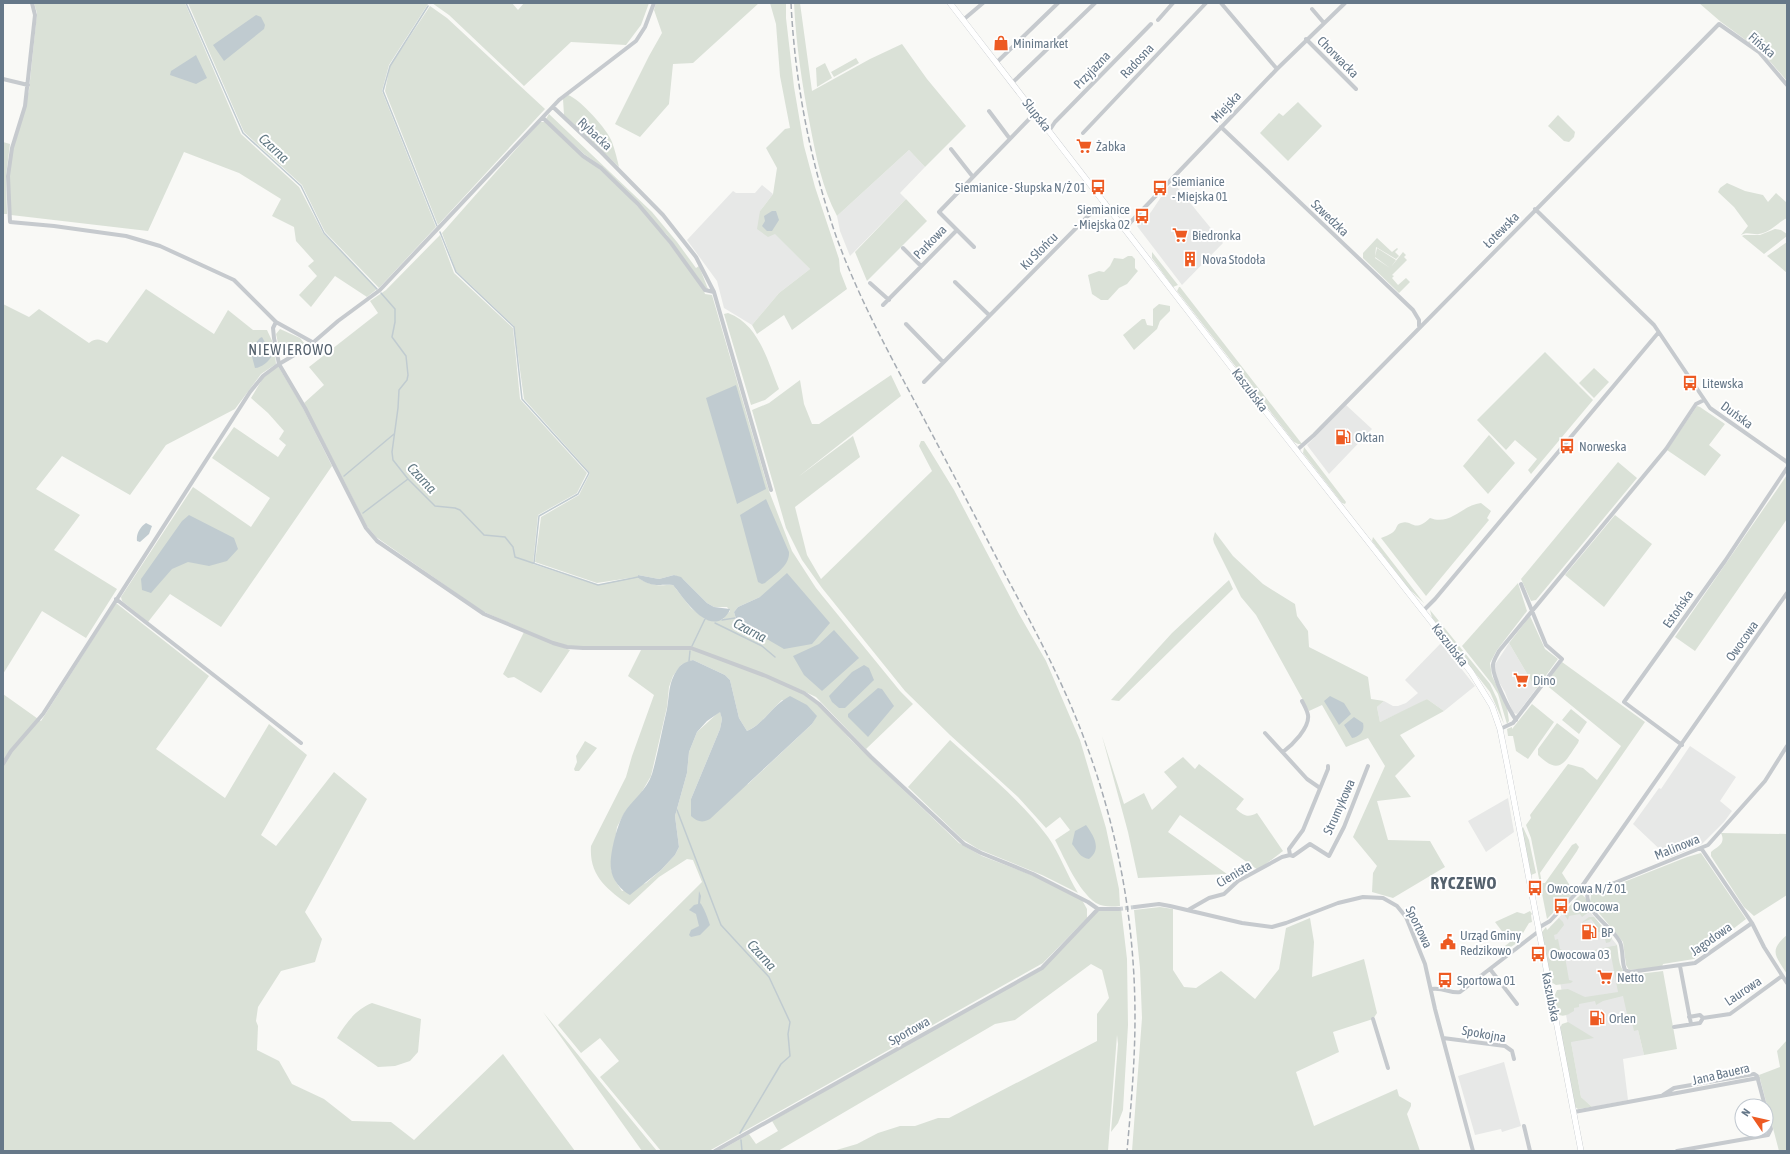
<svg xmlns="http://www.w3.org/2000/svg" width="1790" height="1154" viewBox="0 0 1790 1154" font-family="'Asap Condensed',sans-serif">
  <rect width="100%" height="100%" fill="#f9f9f6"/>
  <path fill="#e7e8e7" d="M909,150L925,167L900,193L906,199L850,256L840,231L837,216Z
    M1173,182L1223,243L1182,285L1137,226L1151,212L1165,191Z
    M762,185L773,194L760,211L775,233L810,269L779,293L752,325L724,308L717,281L687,240L733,191L736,193H755Z
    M1346,405L1372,429L1329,474L1307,445Z
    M1441,643L1475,686L1444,711L1427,699L1417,705L1380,722L1377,707L1384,701L1393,706H1398L1406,703L1418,693L1405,680Z
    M1509,643L1536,689L1517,714L1513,713L1505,692L1493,672L1494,666Z
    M1690,746L1736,777L1720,801L1732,811L1724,822L1702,844L1669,858L1633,824L1659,788L1661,789Z
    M1508,798L1514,832L1486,852L1468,821Z
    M1578,897L1617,945L1613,946L1623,994L1638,1030L1644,1055L1623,1059L1628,1100L1592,1107L1581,1097L1550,927Z
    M1504,1062L1521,1126L1502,1132L1501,1129L1475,1135L1458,1076Z"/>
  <path fill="#dae1d7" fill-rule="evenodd" d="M34,3H185L241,134L299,187L323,233L377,289L367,297L335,276L311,307L299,295L317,276L308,266L314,261L296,241L294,227L272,216L281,199L239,173L184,152L148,231L11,215L9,176L13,149L29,90L37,13Z
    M188,3H426L428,4L389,65L382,91L436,227L379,288L325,232L302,185L244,132Z
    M432,3H512L518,10L524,3H649L641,25L626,45L571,42L524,86L449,15Z
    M656,3H759L693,63L673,64L669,104L640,137L615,124L649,56L662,33L654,10Z
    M770,3H786V18L794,87L804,146L815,187L839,259L840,271L847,289L792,330L784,315L757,334L752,325L779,293L810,269L775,234L768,237L757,229L760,211L773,194L777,168L766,148L785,129L790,128L780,76L776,24Z
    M794,3H800L812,91L870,59L902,44L927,79L966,126L925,167L909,150L837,216C822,188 816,156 810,125C802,84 796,44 794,3Z
    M1699,3H1787V81L1761,51L1721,22Z
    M430,6L447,18L545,109L438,225L385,91L390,66Z
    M856,58L859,63L834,77L831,72Z
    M825,63L832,78L817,87L816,68Z
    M568,95C580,99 608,130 612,142C615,150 617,159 619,167L564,115L563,99Z
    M1298,102L1322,126L1288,161L1260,133L1279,113L1283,116Z
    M549,114L652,212L677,242L696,268L699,266L708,289H706L667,235L601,166L584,154L546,119Z
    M1558,115L1575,132L1574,137L1569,142L1564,141L1548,126Z
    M540,122H545C578,150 612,178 642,211C664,235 683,262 703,288L705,294L712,295L769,491L792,551L816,588L900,691L913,704L866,749L816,697L799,689L803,694L822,708L851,740L959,843L982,856L1034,876L1082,900L1087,909V918L1043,963L709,1151H661L600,1077L619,1061L600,1038L581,1053L558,1025L702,882L693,860L687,859L659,877L629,905C607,889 589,876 591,846L626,777L632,756L654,695L628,676L641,650L659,649L664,646H568L553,642L482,611L472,604L376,537L367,526L304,403L324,385L309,367L378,313L370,301L386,290L440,235L454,273L513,328L520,399L587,473L577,493L538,515L533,564L597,585L636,577L597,583L535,562L541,517L579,495L590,473L524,399L514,326L456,271L442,233ZM638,575L659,579L674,575L683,579L707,603L714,607H727L730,611L722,620L705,619L691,608L673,585C657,585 654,587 638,578ZM760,597L737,622L734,612L738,607ZM693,660L725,675L730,680L739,718L747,731C762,724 770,711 782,700L816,716L812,724L748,784L691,799L720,729L722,719L720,711L697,732L689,752L687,773L675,816L679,847L675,855L661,870L646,883L622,891L616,882L611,869L617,827L625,812L640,795L651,776L667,707L669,687L673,676L681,665Z
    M3,142L10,144L6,176L7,214H3Z
    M1727,183L1745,191L1763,195L1768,202L1776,193L1787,203V218C1777,223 1771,232 1759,234C1753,235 1747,231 1741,235L1748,226L1734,207L1718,192L1720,188Z
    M906,199L927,221L867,281L855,252Z
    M1775,229L1781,230L1787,234V236L1764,254L1742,236L1744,235H1760Z
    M1377,238L1392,252L1397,248L1398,249L1395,252L1399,256L1396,259L1376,247L1375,258L1390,268L1375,257L1377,248L1396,260L1391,267L1403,252L1406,255L1404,257L1407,260L1392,275L1394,276L1392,278L1398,285L1406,278L1410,282L1399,293L1363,258V253Z
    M1787,242V273L1767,256Z
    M1152,252L1178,285L1173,287L1152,258Z
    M1128,256H1132L1135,259V268L1138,271L1127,284L1119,288L1108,300H1101L1092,294L1088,275L1099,271L1104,272L1110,266L1114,258L1123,259Z
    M1179,287H1180L1302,444H1298L1294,442L1177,291Z
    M146,289L214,334L228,310L253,330H267L274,345L276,364L261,374L235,409L166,445L130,495L62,456L36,489L80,515L54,550L117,589L86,638L42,611L3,674V304L29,317L39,309L89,343C96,338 100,339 107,343Z
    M1159,304L1170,306V311L1160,321L1157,329L1134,350L1123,335L1142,319H1145L1147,325L1153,326V309Z
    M728,313C759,324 768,362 779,389L765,400L751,405L724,314Z
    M280,329L300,338L304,343L289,354L280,352L276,334Z
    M1545,352L1593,400L1531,474L1528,470L1537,459L1515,440L1506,450L1477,420Z
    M278,366L302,406L332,466L221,627L170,594L148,622L122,601L121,597L193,487L251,527L270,498L212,458L234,427L278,457L286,445L279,439L284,431L268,413L251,398L263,378Z
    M1594,368L1609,382L1594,398L1579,383Z
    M891,375L901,396L798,477L853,436L860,457L795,507L807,555L821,579L932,471L919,446L921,441H924L954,490L1019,614L1046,661L1080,740L1106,828L1119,889L1120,906C1112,907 1103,907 1096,903C1078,891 1065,859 1055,840L1070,830L1060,817L1046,828L1018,797L950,735L905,691L822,588L802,560L786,528L752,410L769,403L800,380L804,404L812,424H819Z
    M1697,406L1700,407L1725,424L1709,445L1721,455L1705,476L1667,450Z
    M1489,435L1515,463L1488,494L1463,466Z
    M1304,447L1346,502L1345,504L1342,503L1303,453Z
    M1618,462L1637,478L1536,600L1531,601L1521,579Z
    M1787,475V519L1695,651L1675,637Z
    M1481,503L1491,511L1487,518L1489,520L1426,596L1381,538C1386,536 1392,534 1395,530C1397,527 1397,524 1401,523C1413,519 1413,534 1430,518C1451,526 1462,505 1481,503Z
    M1615,515L1652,544L1604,607L1565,575Z
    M1215,532L1233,556L1263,584L1295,604L1297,616L1308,631L1309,647L1368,677L1371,699L1384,701L1377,707L1380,722L1427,699L1444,711L1400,735L1415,756L1395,776L1411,797L1377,801L1388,840L1430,841L1445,867L1393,898L1372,892L1373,873L1377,866L1353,837L1385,766L1368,738L1346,747L1322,705L1309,711L1256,615L1241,597L1214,543L1213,539Z
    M1373,537L1424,603L1409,589L1372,541Z
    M1229,580L1233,589L1119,701L1111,700L1172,633Z
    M1518,583L1527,611L1497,650L1490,663L1492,676L1507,707L1509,721L1507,724L1498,694L1492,684L1462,646Z
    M116,603L209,676L156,749L225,798L269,724L307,755L261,835L276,846L334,772L367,799L305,912L322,939L315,962L281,971L258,1007L256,1021L258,1026L257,1050L279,1061L292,1084L324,1099L352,1121L391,1122L414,1140L503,1054L575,1151H3V694L41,721Z
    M1430,610L1490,684L1497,699L1504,724L1490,692L1432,618Z
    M1530,616L1545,649L1558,659L1536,689L1509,643Z
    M524,632L570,650L541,693L514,677L508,678L503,674Z
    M1562,662L1645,722L1540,873L1542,883H1545L1572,845L1576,843L1579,847L1577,851L1562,873L1574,892L1566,901L1565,900L1547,919L1531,838L1526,825L1531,818L1530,815L1568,764L1583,768L1597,780L1621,746L1545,684Z
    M1532,704L1554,722L1528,759L1516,751L1513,736H1508L1507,729L1512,727V729Z
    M1571,709L1587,722L1579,734L1562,720Z
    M1557,723L1579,740L1578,743C1564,763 1560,776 1538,755V749Z
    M1102,736L1124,804L1144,793L1152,810L1177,787L1164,772L1183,757L1195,769L1199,764L1244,799L1236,809C1244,816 1248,818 1257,813L1283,851L1258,870L1180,815L1168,832L1227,874L1138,878L1128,832Z
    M950,740C984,771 1021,800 1048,837C1060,854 1067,875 1078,893L1042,875L978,849L962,839L908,787Z
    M585,741L597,748L579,771H575L574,769L577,762L576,756Z
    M1523,827L1529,840L1536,873L1531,875L1522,829Z
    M1721,833L1787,834V895L1754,916L1744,907L1711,856V852C1718,846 1726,844 1721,833Z
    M1701,853L1746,919L1694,959L1663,964L1662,967L1629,970L1626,965L1623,942L1590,902L1591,895L1687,857Z
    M1581,894C1587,897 1589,906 1589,912L1582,917L1580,914L1569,916L1568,920L1563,913Z
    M1160,907L1173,909V970L1184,987L1196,988L1221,971L1255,999L1279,969L1286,928L1310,918L1314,942L1312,977L1364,959L1377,1013L1373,1019L1333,1032L1339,1052L1296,1072L1314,1126L1397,1089L1399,1096L1411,1103V1106L1407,1114L1420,1151H1132L1142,1018L1140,968L1134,910Z
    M1121,908L1127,959L1128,1025L1123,1110L1118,1123L1111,1132L1118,1044L1117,1035L1108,1151H833L857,1144L878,1133L900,1126H915L938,1118H949L1097,1041V1014L1109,998L1102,970L1091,964L1015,1020L995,1024L778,1151H719L749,1134L756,1144L778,1131L772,1121L1042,968L1098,909Z
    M1530,911L1532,914L1531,915L1532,922L1529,923L1517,943L1503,952L1500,950L1510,942L1495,922L1517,912L1524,914Z
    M1589,917H1594L1612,938L1610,942L1606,943L1604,935L1601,936L1600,932H1597L1595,924L1591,919L1581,923Z
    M1559,918L1563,922L1564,925L1557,934L1554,935L1555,940L1558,939L1560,949L1564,951L1569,980L1573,981L1571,983L1556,985L1551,982L1542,932L1546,927L1547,930Z
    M1787,935V974C1776,956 1768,951 1787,935Z
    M1617,945C1619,956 1618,973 1631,975L1663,971L1677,1049L1644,1055L1638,1030L1634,1031L1630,1014H1627L1623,996L1603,1001L1596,1005L1595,1001L1579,1004V1007L1574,1008V1011C1569,1014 1563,1018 1558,1014L1554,997L1557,990L1568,989L1585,997L1618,992L1610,950L1586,955V952Z
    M372,1003L421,1019L418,1052L410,1061L395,1066L378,1067L337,1038C345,1024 356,1009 372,1003Z
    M543,1012L657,1151H642Z
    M1568,1022L1594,1038L1571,1042L1581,1097L1592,1107L1578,1109L1575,1107L1560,1028L1562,1024Z
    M1787,1040V1151H1779L1759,1075L1780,1067L1777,1051Z"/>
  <path fill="#c0cbd0" d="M256,15L261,17L265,25L264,29L224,61L213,45Z
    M196,55L207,78L196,84L170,75L171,71Z
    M772,211H776L779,220L772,231H767L762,226L765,221L764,216Z
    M262,337L272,355C270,361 261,368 255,368L250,349L260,338Z
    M736,385L766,489L737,504L706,398Z
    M766,499L789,552C790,566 774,575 765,583L762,584L758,582L740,515Z
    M189,515L234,538L238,549L227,561L209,566L188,562L172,569L151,593L142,590L141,579L182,521Z
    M146,523L152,526L149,534L140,542L137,541C136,534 140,527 146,523Z
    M787,573L830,623L812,644L784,649L737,622L734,612L738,607L760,597Z
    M638,575L659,579L674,575L681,577L707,603L714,607L730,609C729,613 725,618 721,620C703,629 683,597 673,585C657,584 654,588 638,578Z
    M834,630L859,658L822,691L804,675L793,656L819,644Z
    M693,660L725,675L730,680L739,718L747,731C765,723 771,706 790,696L807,705L817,716L812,724L710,819C703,823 697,822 691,816V799L720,729L722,719L720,712L707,721L697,732L689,752L687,773L675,816L679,847L675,855L661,870L630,895C621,890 612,880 611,869C609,856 617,825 624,813C632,800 647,790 652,774C658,753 662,730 667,709C670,692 668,681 680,666C683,663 689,661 693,660Z
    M864,665L869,668L874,680L845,708H839L832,702L829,696L852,672Z
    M878,688L882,689L894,706L868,737L848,717V714Z
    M1330,696L1344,703L1351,714L1339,725L1324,701Z
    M1354,717L1363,723C1365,731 1360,736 1352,738L1344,725Z
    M1086,825C1094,836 1102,849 1089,859C1080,858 1077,850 1072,844L1075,831Z
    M699,891L701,896L700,903C703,905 709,921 710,925L700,935L691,937L689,935L691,930L699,926L696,914L689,910L694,905L698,904Z"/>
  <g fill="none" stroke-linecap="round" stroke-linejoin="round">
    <path stroke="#c0cbd0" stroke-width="1.5" d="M186,3L243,133L301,186L324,233L377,289
      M428,6L390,66L383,91L437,226
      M440,232L456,272L514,327L522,399L589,473L578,494L539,516L534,563
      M381,293L395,309V322L392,337L406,356L408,375L407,380L399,390L398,408L392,452L393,460L408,479L435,506L455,508L460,510L484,535L505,537L513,547L515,557L598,585L638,577
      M344,476L394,434
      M363,513L408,479
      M722,620L735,618
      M715,623L762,646L775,657
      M692,646L705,619
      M689,661L690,651
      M677,810L721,925L769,977L790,1022L788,1034L790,1056L781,1064L740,1133
      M741,1140L742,1151"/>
    <path stroke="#cdd2d5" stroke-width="4" stroke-dasharray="4 2" stroke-linecap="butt" d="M1119,909L1135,907"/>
    <defs>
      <path id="secondary" d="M950,3L1259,403L1471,672L1492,706L1500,729L1508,769L1581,1151"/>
    </defs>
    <use href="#secondary" stroke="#babfc4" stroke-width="6"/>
    <path stroke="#c6cace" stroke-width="4" d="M32,3L35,15L25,106L12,148L8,176L10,222L54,226L126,236L160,246L234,280L276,322L314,343
      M1221,3L1277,69
      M1312,9L1324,23
      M963,20L983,3
      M1158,20L1173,3
      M1306,39L1356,89
      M996,63L1058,3
      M3,79L28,85
      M1012,83L1095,3
      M553,107L601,152L663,215L696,257L714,292L771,490
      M989,111L1010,139
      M543,118L583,156L601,168L638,204L671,243L705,290L714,292
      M1221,127L1413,310L1419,320V326
      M1049,131L1055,122L1151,24
      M1083,133L1206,3
      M951,149L973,177
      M1535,209L1654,325L1710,408L1787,462
      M1125,228L1277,69L1345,3
      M957,230L974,247
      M903,248L921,266
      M955,282L989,315
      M870,283L889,300
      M883,305L957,230L939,212L1035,113
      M276,322L273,328L274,338L279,364L305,408L366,528L377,541L484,614L553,643L567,647L583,648H691L766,676L804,693L819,704L871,757L964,844L981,853L1033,874L1088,902L1098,909H1119
      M906,324L943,362
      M924,382L1088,216L1106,203
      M1297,450L1314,435L1719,24L1759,52L1787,85
      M116,599L301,743
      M1423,611L1435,599L1658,333
      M1516,720C1509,710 1492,676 1493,665C1493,661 1497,655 1499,651L1666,449L1696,404L1704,400
      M1500,729L1513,723L1562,659L1546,645L1521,584
      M1265,733L1307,779L1320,788
      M1682,745L1624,702L1725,561L1787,468
      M1283,752C1292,745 1310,728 1308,715C1307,710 1304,705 1302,701
      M3,764L11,751L43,714L250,392L263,376L279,364L308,347L338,321L380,290L559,100L636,41L645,27L654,3
      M1328,766V769L1303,830L1289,849L1290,855L1293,856L1310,844L1329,856L1344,827L1368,766
      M1701,848L1752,923L1764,947L1787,983
      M1580,889L1587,894L1708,845L1765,781L1787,746
      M1587,894C1588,916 1611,925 1620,942C1623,949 1622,960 1624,967L1625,970L1630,972L1695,963L1752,923
      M1135,907L1159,904L1170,906L1242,923L1272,927L1286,923L1338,903L1363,897L1383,898L1397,906L1406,917L1425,964L1435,1009L1473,1151
      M1188,910L1209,898L1224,894L1238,881L1282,857L1290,855
      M1538,928L1550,921L1580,889L1787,593
      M1680,966L1691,1024
      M1490,969L1517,1004
      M1431,989C1444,987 1451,994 1460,992L1539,931
      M1689,1017L1700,1015L1703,1018
      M1373,1019L1388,1068
      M1674,1027L1700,1023L1703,1018L1730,1014L1782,976
      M1443,1038L1505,1046L1512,1051L1514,1059
      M1663,1095L1674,1088L1754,1074L1757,1076L1765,1106
      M1574,1112L1758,1078
      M1524,1126L1530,1151
      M715,1151L1042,968L1098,909
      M1677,1151L1768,1135L1771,1129L1766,1109"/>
    <use href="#secondary" stroke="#fff" stroke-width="5.5"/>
    <path stroke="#a6acb3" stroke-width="1.5" stroke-dasharray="6 3" stroke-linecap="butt" d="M791,3C795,83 810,161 836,236C857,294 886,348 915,402C946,460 976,518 1006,576C1035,630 1064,684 1085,741C1118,829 1135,923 1135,1017C1135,1062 1131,1106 1127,1151"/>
  </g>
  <defs>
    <symbol id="shop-bare" viewBox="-9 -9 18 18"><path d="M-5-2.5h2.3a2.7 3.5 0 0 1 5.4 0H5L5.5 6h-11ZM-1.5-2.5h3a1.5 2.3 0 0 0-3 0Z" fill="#ed5a22" stroke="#fff" stroke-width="2.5" paint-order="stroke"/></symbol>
    <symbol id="supermarket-bare" viewBox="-9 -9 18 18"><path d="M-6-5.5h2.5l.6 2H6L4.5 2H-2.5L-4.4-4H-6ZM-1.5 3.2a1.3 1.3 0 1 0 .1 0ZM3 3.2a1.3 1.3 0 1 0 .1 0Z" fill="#ed5a22" stroke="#fff" stroke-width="2.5" paint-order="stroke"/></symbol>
    <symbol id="bus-bare" viewBox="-9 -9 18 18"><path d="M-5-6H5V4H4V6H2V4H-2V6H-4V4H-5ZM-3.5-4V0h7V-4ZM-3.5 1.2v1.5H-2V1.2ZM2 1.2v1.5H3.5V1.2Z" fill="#ed5a22" stroke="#fff" stroke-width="2.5" paint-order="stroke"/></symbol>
    <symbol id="building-bare" viewBox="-9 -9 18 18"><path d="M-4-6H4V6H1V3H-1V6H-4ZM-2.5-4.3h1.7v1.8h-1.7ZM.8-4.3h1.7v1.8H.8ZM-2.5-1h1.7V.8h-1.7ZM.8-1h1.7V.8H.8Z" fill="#ed5a22" stroke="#fff" stroke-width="2.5" paint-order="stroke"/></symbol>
    <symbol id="fuel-bare" viewBox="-9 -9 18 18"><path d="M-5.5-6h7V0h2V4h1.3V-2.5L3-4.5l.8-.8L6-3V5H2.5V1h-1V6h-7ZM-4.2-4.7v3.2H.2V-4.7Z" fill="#ed5a22" stroke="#fff" stroke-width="2.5" paint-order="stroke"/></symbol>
    <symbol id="civic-bare" viewBox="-9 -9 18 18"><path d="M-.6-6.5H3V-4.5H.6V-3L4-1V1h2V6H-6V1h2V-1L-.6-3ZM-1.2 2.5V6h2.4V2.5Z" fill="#ed5a22" stroke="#fff" stroke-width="2.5" paint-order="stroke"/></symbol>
  </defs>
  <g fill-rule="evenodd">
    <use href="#shop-bare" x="990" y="32" width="22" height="22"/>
    <use href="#supermarket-bare" x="1073" y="135" width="22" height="22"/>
    <use href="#bus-bare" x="1087" y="176" width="22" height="22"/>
    <use href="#bus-bare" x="1149" y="177" width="22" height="22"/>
    <use href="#bus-bare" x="1131" y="205" width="22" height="22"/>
    <use href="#supermarket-bare" x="1169" y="224" width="22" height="22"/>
    <use href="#building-bare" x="1179" y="248" width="22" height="22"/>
    <use href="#bus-bare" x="1679" y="372" width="22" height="22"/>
    <use href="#fuel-bare" x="1332" y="426" width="22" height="22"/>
    <use href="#bus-bare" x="1556" y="435" width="22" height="22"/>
    <use href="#supermarket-bare" x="1510" y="669" width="22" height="22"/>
    <use href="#bus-bare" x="1524" y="877" width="22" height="22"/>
    <use href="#bus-bare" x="1550" y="895" width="22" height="22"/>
    <use href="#fuel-bare" x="1578" y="921" width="22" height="22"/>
    <use href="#civic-bare" x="1437" y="931" width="22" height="22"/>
    <use href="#bus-bare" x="1527" y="943" width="22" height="22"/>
    <use href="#supermarket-bare" x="1594" y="966" width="22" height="22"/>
    <use href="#bus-bare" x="1434" y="969" width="22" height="22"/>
    <use href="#fuel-bare" x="1586" y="1007" width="22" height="22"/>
  </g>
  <g text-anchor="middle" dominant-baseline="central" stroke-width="4" stroke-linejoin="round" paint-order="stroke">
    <g font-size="13" fill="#667889" stroke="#fff" text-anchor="start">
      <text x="1013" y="43">Minimarket</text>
      <text x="1096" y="146">Żabka</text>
      <text x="1172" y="181">Siemianice<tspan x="1172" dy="15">- Miejska 01</tspan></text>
      <text x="1086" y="187" text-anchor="end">Siemianice - Słupska N/Ż 01</text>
      <text x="1130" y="209" text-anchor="end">Siemianice<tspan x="1130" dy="15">- Miejska 02</tspan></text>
      <text x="1192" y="235">Biedronka</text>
      <text x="1202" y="259">Nova Stodoła</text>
      <text x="1702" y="383">Litewska</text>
      <text x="1355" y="437">Oktan</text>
      <text x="1579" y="446">Norweska</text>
      <text x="1533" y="680">Dino</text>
      <text x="1547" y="888">Owocowa N/Ż 01</text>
      <text x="1573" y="906">Owocowa</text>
      <text x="1601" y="932">BP</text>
      <text x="1460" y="935">Urząd Gminy<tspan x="1460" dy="15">Redzikowo</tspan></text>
      <text x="1550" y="954">Owocowa 03</text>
      <text x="1617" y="977">Netto</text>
      <text x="1457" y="980">Sportowa 01</text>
      <text x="1609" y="1018">Orlen</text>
    </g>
    <g font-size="13" fill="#667889" stroke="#fff">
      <text transform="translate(1762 45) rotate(41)">Fińska</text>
      <text transform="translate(1338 57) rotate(45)">Chorwacka</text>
      <text transform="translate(1137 61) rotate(-47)">Radosna</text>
      <text transform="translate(1092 70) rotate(-46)">Przyjazna</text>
      <text transform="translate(1226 107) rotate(-47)">Miejska</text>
      <text transform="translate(1037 115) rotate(52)">Słupska</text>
      <text transform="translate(595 134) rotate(43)">Rybacka</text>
      <text transform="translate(1330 218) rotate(44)">Szwedzka</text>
      <text transform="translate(1501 230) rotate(-45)">Łotewska</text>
      <text transform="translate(930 242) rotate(-46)">Parkowa</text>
      <text transform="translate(1039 251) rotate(-45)">Ku Słońcu</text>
      <text transform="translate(1250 390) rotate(53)">Kaszubska</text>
      <text transform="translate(1737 415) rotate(36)">Duńska</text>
      <text transform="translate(1678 609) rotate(-55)">Estońska</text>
      <text transform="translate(1742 641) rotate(-55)">Owocowa</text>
      <text transform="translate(1450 645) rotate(52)">Kaszubska</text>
      <text transform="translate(1339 807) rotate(-66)">Strumykowa</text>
      <text transform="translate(1677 847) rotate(-22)">Malinowa</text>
      <text transform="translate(1234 874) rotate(-31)">Cienista</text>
      <text transform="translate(1419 927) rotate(64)">Sportowa</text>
      <text transform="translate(1711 939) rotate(-35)">Jagodowa</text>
      <text transform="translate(1743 991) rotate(-34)">Laurowa</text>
      <text transform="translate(1551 997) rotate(79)">Kaszubska</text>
      <text transform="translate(909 1031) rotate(-29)">Sportowa</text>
      <text transform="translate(1484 1034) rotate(10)">Spokojna</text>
      <text transform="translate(1721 1074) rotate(-13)">Jana Bauera</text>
    </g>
    <g font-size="14" font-style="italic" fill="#627984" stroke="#fff">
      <text transform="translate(274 148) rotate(43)">Czarna</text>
      <text transform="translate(422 478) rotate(47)">Czarna</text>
      <text transform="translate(750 630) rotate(28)">Czarna</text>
      <text transform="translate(762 955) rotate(48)">Czarna</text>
    </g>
    <g font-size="15" letter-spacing="1" fill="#54616d" stroke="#fff">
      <text x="291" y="349">NIEWIEROWO</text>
    </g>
    <g font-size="17" font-weight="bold" letter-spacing="1" fill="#54616d" stroke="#fff">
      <text x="1464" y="883">RYCZEWO</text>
    </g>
  </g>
  <rect width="1790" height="1154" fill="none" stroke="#667889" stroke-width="8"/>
  <g transform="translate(1754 1118) rotate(304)"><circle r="19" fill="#ffffff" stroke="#c2c9d0"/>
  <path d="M0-3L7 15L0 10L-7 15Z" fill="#ed5a22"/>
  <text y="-6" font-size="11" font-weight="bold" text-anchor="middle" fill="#667889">N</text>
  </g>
</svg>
